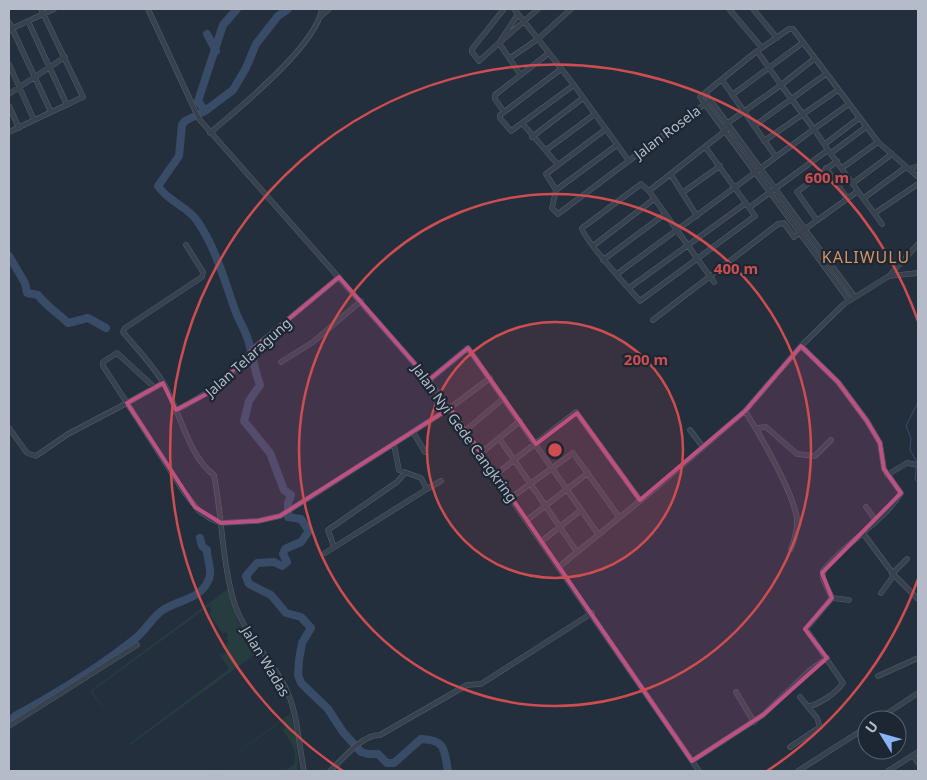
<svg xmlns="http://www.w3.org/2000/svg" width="927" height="780" viewBox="0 0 927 780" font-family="'Noto Sans',sans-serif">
  <rect width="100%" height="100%" fill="#242f3e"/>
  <path fill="#263c3f" d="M228,589L237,620L258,652L130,745L129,744L229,669L217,651L222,655L227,652L224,648L220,649L229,642L226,638L228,636L226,632L223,634L209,614L212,611L209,606L92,691L110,717L90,691Z
    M290,714L297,736L298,768L296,771L286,770L294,764C298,751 290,741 283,731L285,727L281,722L212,771Z"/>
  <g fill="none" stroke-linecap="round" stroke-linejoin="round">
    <path stroke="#394c67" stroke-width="1" d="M918,402L906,426L911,438L910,450L917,462L915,479L918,483"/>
    <path stroke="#394c67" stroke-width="8" d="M288,9L278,16L256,44L246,68L233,90L205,111L185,121L182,125L179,156L158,186C168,202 188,206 198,222C216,249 224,279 235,310C238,319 244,328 247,337C253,353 254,370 260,385L249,401L244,421L270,453L284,490L291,495L288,503V517L301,519L309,531L301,542L285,549L283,554L287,562L282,566L274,562L257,563L246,576L249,584L271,595L286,613L301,617L311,628L302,643L299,660L298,675L301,683L328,709L343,732L361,752L368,754H378L387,763H394L421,739C447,740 444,751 448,771
      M207,34L216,51
      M205,111L198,101L223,25L237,9
      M9,256L25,283L27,293L38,295C47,307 58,313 68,323L88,318L106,328
      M9,723L15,716C57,693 100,667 137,637C147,629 152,617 163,610C177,600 198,600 207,583C214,571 207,562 207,550L202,546L200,538"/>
    <defs>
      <path id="minor" d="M148,9L199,119L429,380L699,771
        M504,9L472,49V52L479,61L499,43L518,14
        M571,9L538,39L574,85
        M729,9L762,48
        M753,9L777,38
        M321,16L329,9
        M28,21L67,105
        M9,22L51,112
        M9,30L54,9
        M757,51L789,29H793L878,142L918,177
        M510,58L538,39L514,9
        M814,59L781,85L814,129L849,104
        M9,64L34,120
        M561,69L500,115V118L511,131L574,85L629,161
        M520,74L499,43L538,9
        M722,80L776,157
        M705,93L757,51L781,85L725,125
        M9,94L65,57
        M732,95L801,44
        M9,106L19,128
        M504,112L495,99V95L549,53
        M523,124L558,165L546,174L556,190L552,208L558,214L710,100
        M754,126L826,74
        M9,132L83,97L41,9
        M210,133C240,107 316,46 322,9
        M532,137L583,98
        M764,141L838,90
        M825,144L859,118
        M706,148L755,216L640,301C630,290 583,238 582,228L641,184L649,191L730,127
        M546,150L595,114
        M831,153L866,127
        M558,165L606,129
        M826,168L847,198
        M842,168L878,142
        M909,169L918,166
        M671,175L697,216
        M853,183L892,154
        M556,190L617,145
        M649,191L714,282
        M682,193L720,166
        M864,198L906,167
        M750,207L828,150L882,224
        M875,213L918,184
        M816,219L797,192L837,161
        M186,245L203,272L202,277L125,328L123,332C137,349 153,365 164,384C179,409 189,458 214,475C222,516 222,562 234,602C245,637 274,660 288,693C298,718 299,745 304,771
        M593,246L654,199
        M603,260L665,214
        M617,274L814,129L828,150
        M889,276L918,244
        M629,288L746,203
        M849,300L705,104L700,97L705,93L854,296
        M653,320L778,224L784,223L794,237L858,191
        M281,362L313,342L361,301
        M429,380L468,348L598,534
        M154,387L117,353L103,362V366L127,403L163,383
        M174,411C207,395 233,377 255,347L339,277
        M745,411C759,433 797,498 797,522C797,531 794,541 791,549
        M9,428L27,453L36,456L68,434L127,403L184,492L199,511L211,519L221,523L258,521L280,516L320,491L450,408L490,378
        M756,428L766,427L797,454L815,456L831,440
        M466,430L504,398
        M690,430L703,447
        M413,432L425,452
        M499,438L577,552
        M481,453L520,421
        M496,474L576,412L640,500
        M887,475L907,463L918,465
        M427,489L441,481
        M512,497L573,453L619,517
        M866,507L876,521
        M527,520L588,473
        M863,533L894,575L918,599
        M542,541L581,510
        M334,547L328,530L397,482L404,474
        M325,553L427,489L421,478L399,470L394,445
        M560,566L657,487L745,411L801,346L844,304L889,276L918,273
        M892,574L907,559
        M881,593L894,575
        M832,598L849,600
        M878,676L918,658
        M736,692L754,722
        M800,697L808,707C821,703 835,694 843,683L806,629L832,598L823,579V571C846,541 881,525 901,493L884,469L880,443L867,421L838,382L801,346
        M877,720L918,693
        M9,726L137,645
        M790,747L820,727L817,718L808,707
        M913,755L918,763
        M692,761L763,715L810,670L827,658
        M330,771C343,759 361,735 380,735L467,685L481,684L592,613
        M798,771L867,727
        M888,771L918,752"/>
    </defs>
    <use href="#minor" stroke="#565f6c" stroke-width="5.5"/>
    <use href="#minor" stroke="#38414e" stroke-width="4.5"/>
  </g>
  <path fill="#bd5182" fill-opacity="0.2" stroke="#bd5182" stroke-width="4" stroke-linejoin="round" d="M339,277L429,380L468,348L536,444L577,413L640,500L745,411L801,346L838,382L867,421L880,443L884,469L901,493L822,573L832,598L805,629L827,658L763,715L692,761L450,408L280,516L258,521L221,523L195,507L127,403L163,383L176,410L214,390L255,347Z"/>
  <circle cx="555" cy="450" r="128" fill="#ce4d50" fill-opacity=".12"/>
  <g fill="none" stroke="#ce4d50" stroke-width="2.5">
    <circle cx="555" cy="450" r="128"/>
    <circle cx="555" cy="450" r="256"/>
    <path d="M918 579A385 385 0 0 1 767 771M343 771A385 385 0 1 1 918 321"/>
  </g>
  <g text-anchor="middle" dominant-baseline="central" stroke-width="4.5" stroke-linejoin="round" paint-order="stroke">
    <g font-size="14" fill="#b4bcc9" stroke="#1d2633">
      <text transform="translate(667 132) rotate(-37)">Jalan Rosela</text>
      <text transform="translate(248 357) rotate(-42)">Jalan Telaragung</text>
      <text transform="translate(465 433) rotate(54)">Jalan Nyi Gede Cangkring</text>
      <text transform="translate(266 661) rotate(59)">Jalan Wadas</text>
    </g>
    <g font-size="16" letter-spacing="1" fill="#d59563" stroke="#1d2633">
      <text x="866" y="257">KALIWULU</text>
    </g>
  </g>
  <circle cx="555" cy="450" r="8" fill="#ce4d50" stroke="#1d2633" stroke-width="2.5"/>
  <g font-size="15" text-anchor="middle" font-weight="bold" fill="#ce4d50" stroke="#1d2633" stroke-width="4.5" stroke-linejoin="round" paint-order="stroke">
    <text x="827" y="183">600 m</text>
    <text x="736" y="274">400 m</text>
    <text x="646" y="365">200 m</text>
  </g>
  <rect width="927" height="780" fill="none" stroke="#b4bcc9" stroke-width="20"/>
  <g transform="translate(882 735) rotate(307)"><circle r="24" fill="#1d2633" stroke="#59626f"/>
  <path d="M0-4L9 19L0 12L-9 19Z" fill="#8ab4f8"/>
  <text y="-8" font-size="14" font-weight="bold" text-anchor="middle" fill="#b4bcc9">U</text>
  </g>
</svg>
